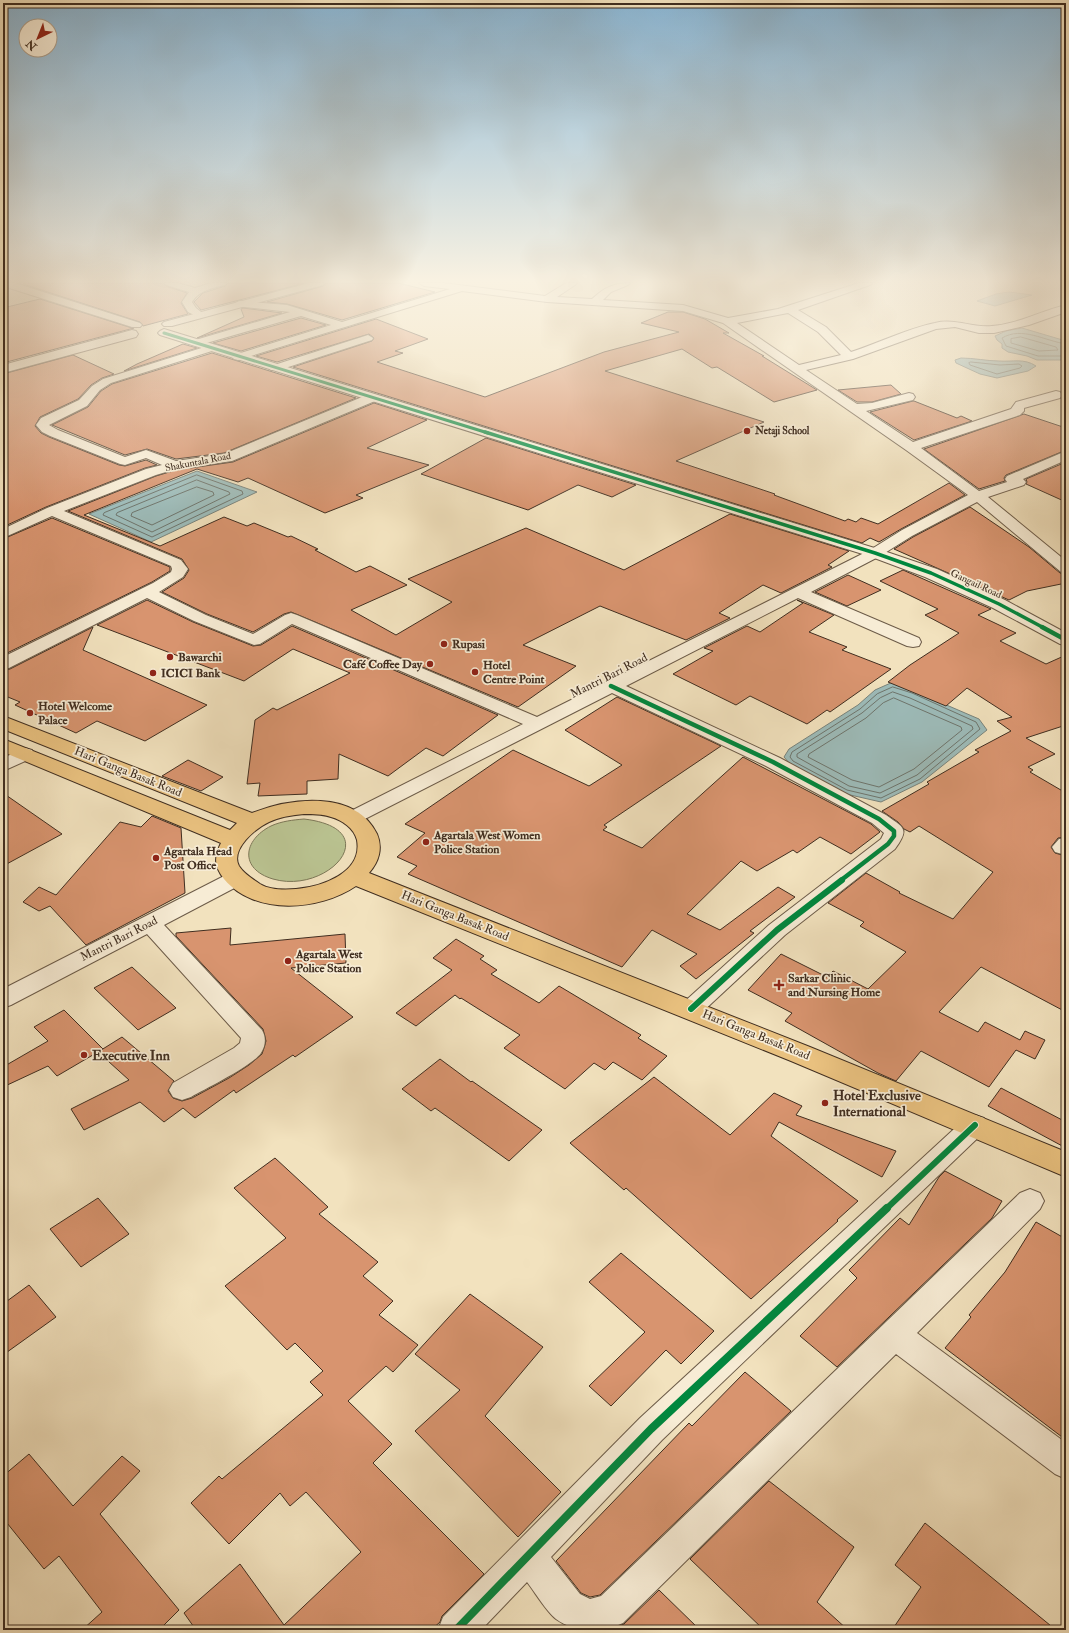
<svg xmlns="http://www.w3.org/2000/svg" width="1069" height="1633" viewBox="0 0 1069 1633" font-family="'IM FELL Double Pica',serif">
  <rect width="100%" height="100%" fill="#f2e2be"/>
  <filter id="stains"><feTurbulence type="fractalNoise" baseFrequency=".005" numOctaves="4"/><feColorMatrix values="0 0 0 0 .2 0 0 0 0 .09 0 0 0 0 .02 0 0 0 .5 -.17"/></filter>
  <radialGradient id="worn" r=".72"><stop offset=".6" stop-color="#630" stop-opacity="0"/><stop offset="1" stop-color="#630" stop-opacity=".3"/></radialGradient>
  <path fill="#bac391" stroke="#7d7858" d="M304,819C388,829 328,895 273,879C239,869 243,840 271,826C282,821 293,820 304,819Z"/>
  <path fill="#9dbcba" stroke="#78837c" d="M1009,292L1032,295L995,306L977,301L996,294Z
    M1022,328L1066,341V360H1037L1027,356L1008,352L1002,348V344L997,340L995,336L1006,331Z
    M961,358C974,358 987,361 999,361C1013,362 1024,358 1036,366L1028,371L997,378L980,374L956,363L955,360Z
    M197,471L257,492L151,542L89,514Z
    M893,682L979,719L987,730L922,782L881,802L846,794L790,764L784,757L789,749L858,705L875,690Z"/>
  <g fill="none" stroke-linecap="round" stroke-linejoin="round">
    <path stroke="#6e756d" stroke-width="1" d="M1021,337L1056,347L1058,350L1039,351L1011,343V339Z
      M1066,344C1045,341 1022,326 1002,338L1006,346L1038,356H1066
      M971,362L1000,365L1019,364L1022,366L1020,368L997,374L970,365L969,363Z
      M197,475L242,491L243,494L152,537L103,515L104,513Z
      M197,480L229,492L230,494L152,532L116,515L117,513Z
      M197,487L213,492L214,495L152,525L131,516L132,513Z
      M893,687L912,693L976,722L980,729L920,779L881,798L847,790L793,761L790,757L792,752L860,709L877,694Z
      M893,692L910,698L972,726L973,729L917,775L880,793L849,786L797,757V754L862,713L880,698Z
      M894,698L961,727L962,730L914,769L879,787L852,780L808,757L809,754L866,718L883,703Z"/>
  </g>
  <path fill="#d8946f" stroke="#402e20" d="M23,283H163L166,286L187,293L181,303L188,314L143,326L140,322L26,285Z
    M228,283H305L201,310L194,302L203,293L225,286Z
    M325,283H398L435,292L342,320L287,304L267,302L323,286Z
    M40,299L132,328H134L3,363V308Z
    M243,308L282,313L197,338L244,317L241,309Z
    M668,312H683L705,319L729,333H723L764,356H762L817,390L774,402L717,367L712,368L682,349L605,371L764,422L676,461L775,494L774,495L845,521L848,519L856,522L861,518L878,524L949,483L965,495L901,529L879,542L870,538L862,543L293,367L372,341L374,338L369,334L277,362L256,356L376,319L428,339L395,351L403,353L377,362L485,397L604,352L679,332L641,323Z
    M301,318L326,325L241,351L213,343Z
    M183,344L197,348L124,371L137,364Z
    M212,353L356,398L224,453L176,459L147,449L125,455L52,425L88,407L101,391L112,384Z
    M73,355L114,374L102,378L91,385L78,399L40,417L35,426L41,433L49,437L119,465L125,466L146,460L157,465L145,468L46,507L3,527V374Z
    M891,385L901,394L872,402H857L838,390Z
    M913,401H914L957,418L961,416L972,421L914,440L870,412Z
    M374,403L427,420L367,448L429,465L356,495L363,498L325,513L248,478L238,482L197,469L84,515L160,546L224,517L247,526L254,523L288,537L291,536L318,549L315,550L356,572L370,566L407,585L351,610L396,635L452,602L408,579L526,528L624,570L730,514L849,551L828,565L832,567L781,593L763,585L719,613L730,618L686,640L600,606L523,645L576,666L518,707L291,612L284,614L253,632L207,614L162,592L184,578L189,570L182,559L68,511L156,476L176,470L233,462Z
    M1024,414L1066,428V450L1006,475L1004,478L1005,481L979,489L924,449Z
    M486,438L636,485L612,497L578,485L528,510L421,474Z
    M1066,462V502L1026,484L1027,482L1026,479Z
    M970,507L1029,547L1060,573L1066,575V583L1027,591L1009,600L894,549L913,537Z
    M52,518L170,567V571L152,582L3,655V539Z
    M903,570L991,609L978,615L1016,633L1000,641L1046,664L1066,655V725L1026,738L1055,754L1028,767L1033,770L1030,772L1066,793V837L1058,838L1051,847L1055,853L1062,855L1066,854V1012L981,967L939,1012L978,1032L985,1022L1020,1040L1025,1031L1045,1040L1035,1059L1016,1050L989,1087L921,1051L896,1081L878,1073L785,1021L792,1013L748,990L781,954L827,977L833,971L868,989L906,952L860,926L864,922L828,903L866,873L900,892L899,893L953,919L993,872L919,826L910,832L904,829L898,822L882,811L929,784L927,782L979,752L975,750L1011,731L997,721L1012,717L967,688L946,706L888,682L910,665L959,633L925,615L938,609L880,581Z
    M848,575L881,590L847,606L815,592Z
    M147,600L193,622L253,646L261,645L292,626L498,715L443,756L426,748L388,776L339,754L338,779L307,781V794L258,796L260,783L247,784L255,720L273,708L277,710L350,673L293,649L244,681L97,625Z
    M797,600L834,615L809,632L847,647L842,650L891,669L830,712L827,710L807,724L750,696L736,705L673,674L713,651L704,648L747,626L760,632L803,603Z
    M93,627L83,650L207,705L145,741L97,721L76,733L15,705L20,702L3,695V670L10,669Z
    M617,697L721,746L604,825L607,827L603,830L642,848L743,757L871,824L880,832L851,854L820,837L797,853L793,850L757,871L741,861L687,914L720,930L778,887L795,897L750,931L754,933L696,979L680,966L697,954L652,930L622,967L408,874L417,866L397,857L425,833L405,824L513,750L589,786L622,765L565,730Z
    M188,760L223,777L201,791L162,776Z
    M3,793L62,834L3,866Z
    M152,816L181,828L185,893L86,945L50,906L39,911L23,902L39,887L56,895L120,822L141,827Z
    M231,928L230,945L345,934L346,963L291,968L353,1017L295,1057L293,1055L236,1093L234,1090L195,1118L183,1108L164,1122L140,1102L84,1130L71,1109L129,1080L98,1052L122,1037L174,1081L168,1091L173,1098L182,1101L192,1098L229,1078L249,1065L262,1054L266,1041L263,1029L176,936V933Z
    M456,939L484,956L480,959L497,970L491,974L539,1003L559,986L641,1035L638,1038L667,1056L642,1080L613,1062L605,1070L594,1063L565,1089L504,1048L520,1035L461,998L460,999L455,995L416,1026L396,1013L452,970L433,958Z
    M132,967L176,1008L138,1030L94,988Z
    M64,1010L103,1049L57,1076L48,1066L3,1087V1067L48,1041L34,1027Z
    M440,1059L471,1082L472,1081L542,1130L509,1161L435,1108L431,1111L402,1089Z
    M654,1077L730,1135L774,1093L802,1106L796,1115L896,1151L882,1177L779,1122L771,1136L858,1201L837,1220L838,1221L751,1299L626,1188L624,1190L570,1143Z
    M1001,1088L1066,1122V1148L988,1106Z
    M275,1158L328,1207L319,1214L378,1262L363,1276L393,1301L379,1315L418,1345L393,1372L386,1366L348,1401L392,1444L373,1463L484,1574L442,1616L440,1622L431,1630H196L184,1613L240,1564L284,1625L361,1552L306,1492L290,1506L280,1493L229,1544L191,1503L219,1476L222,1479L323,1395L310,1382L323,1371L295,1343L287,1350L225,1286L286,1238L234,1188Z
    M945,1171L1002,1201L992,1218L837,1367L800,1336L857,1278L849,1270L900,1218L909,1225L939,1177Z
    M98,1198L129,1234L81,1267L50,1229Z
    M1036,1222L1066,1239V1440L945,1348L971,1317L969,1315L1005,1272Z
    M621,1253L714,1331L681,1364L666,1350L611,1406L589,1386L645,1332L589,1282Z
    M29,1285L56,1317L3,1355V1304Z
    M470,1294L543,1347L485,1416L561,1492L518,1537L415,1431L460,1390L415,1354Z
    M745,1372L791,1411L600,1595L590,1597L581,1593L556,1561L689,1423L692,1426Z
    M29,1454L73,1506L122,1456L140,1471L100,1514L179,1610L159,1630H82L102,1612L59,1556L44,1569L3,1518V1476Z
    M769,1481L854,1547L817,1602L848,1630H764L690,1559Z
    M925,1523L1056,1630H892L921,1587L895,1565Z
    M659,1590L700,1630H607L624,1624Z"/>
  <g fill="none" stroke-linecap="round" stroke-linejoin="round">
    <defs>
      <path id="minor" d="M164,283H177L195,288L211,283H227L225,285C213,288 199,290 192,302L196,308L205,315L200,318L188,312L182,302L189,292L166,285Z
        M312,283H323L318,286L314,285Z
        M419,283H443L545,296L566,283H577L575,285L557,297L592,299C604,288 613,283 630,283L628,285L611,292L603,300L683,305L728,318L778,309L859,283H872L870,285L798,310L826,327L851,352C879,343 906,329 935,323C955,318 972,328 992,326C1018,324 1041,311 1066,305V312L1029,325L994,333H979L955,327L936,329L853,359L806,370L857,404L872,403L909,393L913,394L915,397L913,400L866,411L913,442L1011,409L1016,402L1056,391L1060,392L1062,395L1060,398L1024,408V411L1020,415L921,448L979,491L1007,482L1005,479L1007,476L1066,451V460L1023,479L1026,482L1024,485L988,497L1066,561V574L1061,572L977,502L912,536L880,556L811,592L919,638L921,642L919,646L913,647L907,646L798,598L626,686L780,758L886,815C904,828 910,828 895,849L785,935L699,1015L691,1018L683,1015L679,1009L683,1003L769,925L881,839L884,833L872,823L766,766L612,693L359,822L352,824L345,822L342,818L345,814L523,724L292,624L260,644L254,645L194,621L147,598L9,668L3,669V657L153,583L171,572L172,569L171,566L52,516L3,538V529L47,508L146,469L162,465L146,458L125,465L120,464L50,436L42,432L36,425L41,418L79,400L92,386L103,379L211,345L215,346L216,348L215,350L111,383L100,390L87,406L49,425L58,430L125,457L146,450L176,461L224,454L367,395H375L377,398L375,401L232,461L176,469L156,475L64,511L181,560L188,569L183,577L159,592L206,615L253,634L285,615L291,613L297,615L537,717L870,550L902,530L968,495L906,450L723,323L683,311L547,302L462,291L238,360L234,359L232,357L234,355L331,325L301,316L196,346L191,343L192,341L290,312L235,306L234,304L239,301L287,305L342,322L450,289L424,286ZM788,313L818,332L841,355L799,365L737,323Z
        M368,335L373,338L372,340L279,370H271L269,368L271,366Z
        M25,748L32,750L34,754L32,758L3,771V758Z
        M1066,838V852L1062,854L1055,852L1052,847L1059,839Z
        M235,872L242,874L246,879L242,884L164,925L262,1030C266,1037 266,1045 261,1053C252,1066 207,1088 191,1097L182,1100L173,1097L169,1090L173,1083L234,1048L240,1043L241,1038L147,934L11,1005L3,1008V989L228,874Z
        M975,1115L984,1118L988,1125L984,1132L662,1440L551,1557L580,1594L590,1599L601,1596L1020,1193L1030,1189L1040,1193L1044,1201L1040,1209L917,1333L1066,1443V1479L1055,1474L896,1354L623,1623C602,1633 575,1633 556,1619C546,1611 535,1592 527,1582L481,1630H438L443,1617L640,1418L966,1118Z"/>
      <path id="tertiary" d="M3,283H15L140,323L142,325L140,327H132L3,286Z
        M309,283H324L323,285L172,326H164L162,324L164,322Z
        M164,329L881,550L937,569L1005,600L1066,633V645L1060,644L993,608L925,577L869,556L160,335L158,333L160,331Z
        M132,330L136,331L138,334L136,337L3,373V365Z"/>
      <path id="primary" d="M3,716L252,813C290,798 355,789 377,834C383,848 379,862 369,873L810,1047L1066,1152V1177L791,1061L356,886C319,911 255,916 224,879C214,866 214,857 221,843L3,752V739L230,830L237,823L3,729ZM304,814C313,814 323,814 331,817C342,820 354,828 357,840C363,873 321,887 296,889C284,890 270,890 260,884C253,879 244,874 239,866C230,849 256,828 269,822C280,817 292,815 304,814Z"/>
    </defs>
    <use href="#minor" stroke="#6c5b48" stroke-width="2"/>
    <use href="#tertiary" stroke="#6c5b48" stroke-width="2"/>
    <use href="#primary" stroke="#402e20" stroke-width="2"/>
    <use href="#minor" fill="#f7ecd5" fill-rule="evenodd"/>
    <use href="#tertiary" fill="#f7ecd5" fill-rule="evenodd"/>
    <use href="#primary" fill="#e9c17f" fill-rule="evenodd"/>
    <defs>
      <path id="cycleway-far4" d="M164,333L488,433"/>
      <path id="cycleway-far3" d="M485,432L875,553L931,573L999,604L1044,628"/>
      <path id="cycleway-far2" d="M1042,627L1066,640
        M611,686L773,762L879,819L894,831V836L888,844L840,881"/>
      <path id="cycleway-far1" d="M691,1009L777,930L842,880
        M886,1209L975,1125"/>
      <path id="cycleway" d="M456,1630L651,1429L887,1208"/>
    </defs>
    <use href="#cycleway-far4" stroke="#f7ecd5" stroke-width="4.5"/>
    <use href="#cycleway-far3" stroke="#f7ecd5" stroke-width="5.5"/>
    <use href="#cycleway-far2" stroke="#f7ecd5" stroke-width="7"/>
    <use href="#cycleway-far1" stroke="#f7ecd5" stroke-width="8"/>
    <use href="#cycleway" stroke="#f7ecd5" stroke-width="10"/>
    <use href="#cycleway-far4" stroke="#00873e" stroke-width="3"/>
    <use href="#cycleway-far3" stroke="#00873e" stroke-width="3.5"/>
    <use href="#cycleway-far2" stroke="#00873e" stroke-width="4.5"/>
    <use href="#cycleway-far1" stroke="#00873e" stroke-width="6"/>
    <use href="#cycleway" stroke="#00873e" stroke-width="8"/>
  </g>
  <linearGradient id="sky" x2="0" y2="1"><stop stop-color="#8ab7d6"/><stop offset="0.55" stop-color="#f9f2e2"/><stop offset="1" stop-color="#f9f2e2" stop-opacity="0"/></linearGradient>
  <rect width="1069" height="511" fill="url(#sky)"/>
  <g fill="#8f2418" stroke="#f7ecd5" stroke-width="1.5">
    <circle cx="747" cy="431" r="4"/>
    <circle cx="444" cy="644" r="4"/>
    <circle cx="170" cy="657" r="4"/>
    <circle cx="430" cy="664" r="4"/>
    <circle cx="475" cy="672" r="4"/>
    <circle cx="153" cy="673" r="4"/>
    <circle cx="30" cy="713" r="4"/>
    <circle cx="426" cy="842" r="4"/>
    <circle cx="156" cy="858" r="4"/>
    <circle cx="288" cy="961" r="4"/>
    <path d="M777 979h4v4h4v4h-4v4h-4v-4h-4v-4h4z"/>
    <circle cx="84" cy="1055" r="4"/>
    <circle cx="825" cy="1103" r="4"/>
  </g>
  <g text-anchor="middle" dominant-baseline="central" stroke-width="3.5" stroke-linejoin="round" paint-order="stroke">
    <g font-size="10" font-weight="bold" fill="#402e20" stroke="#f7ecd5" text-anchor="start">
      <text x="755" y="431">Netaji School</text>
    </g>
    <g font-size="10" fill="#402e20" stroke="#f7ecd5">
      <text transform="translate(198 462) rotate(-11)">Shakuntala Road</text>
      <text transform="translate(976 584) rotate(25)">Gangail Road</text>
    </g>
    <g font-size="12" font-weight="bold" fill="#402e20" stroke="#f7ecd5" text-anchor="start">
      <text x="452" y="644">Rupasi</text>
      <text x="178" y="657">Bawarchi</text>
      <text x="422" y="664" text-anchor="end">Café Coffee Day</text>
      <text x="483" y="665">Hotel<tspan x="483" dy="14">Centre Point</tspan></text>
      <text x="161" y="673">ICICI Bank</text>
      <text x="38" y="706">Hotel Welcome<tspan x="38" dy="14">Palace</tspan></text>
      <text x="434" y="835">Agartala West Women<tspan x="434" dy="14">Police Station</tspan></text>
      <text x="164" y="851">Agartala Head<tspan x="164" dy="14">Post Office</tspan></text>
      <text x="296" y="954">Agartala West<tspan x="296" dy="14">Police Station</tspan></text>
      <text x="788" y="978">Sarkar Clinic<tspan x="788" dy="14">and Nursing Home</tspan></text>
    </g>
    <g font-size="12" fill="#402e20" stroke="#f7ecd5">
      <text transform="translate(609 676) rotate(-27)">Mantri Bari Road</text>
      <text transform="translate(128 772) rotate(22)">Hari Ganga Basak Road</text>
      <text transform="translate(455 916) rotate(22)">Hari Ganga Basak Road</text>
      <text transform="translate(119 939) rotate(-27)">Mantri Bari Road</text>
      <text transform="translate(756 1035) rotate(22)">Hari Ganga Basak Road</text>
    </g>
    <g font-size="14" font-weight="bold" fill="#402e20" stroke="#f7ecd5" text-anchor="start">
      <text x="92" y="1055">Executive Inn</text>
      <text x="833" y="1095">Hotel Exclusive<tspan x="833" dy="16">International</tspan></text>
    </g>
  </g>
  <rect width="1069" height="1633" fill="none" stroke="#f2e2be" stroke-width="16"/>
  <rect x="4" y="4" width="1061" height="1625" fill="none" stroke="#402e20" stroke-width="2"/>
  <rect x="8" y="8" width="1053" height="1617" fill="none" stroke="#402e20"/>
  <g transform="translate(38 38) rotate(223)"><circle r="19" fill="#f7ecd5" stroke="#aea08d"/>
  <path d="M0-3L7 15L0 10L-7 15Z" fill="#8f2418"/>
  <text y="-6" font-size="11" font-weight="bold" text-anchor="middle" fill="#402e20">N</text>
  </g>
  <rect width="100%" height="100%" filter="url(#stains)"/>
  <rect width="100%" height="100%" fill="url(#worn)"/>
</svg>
